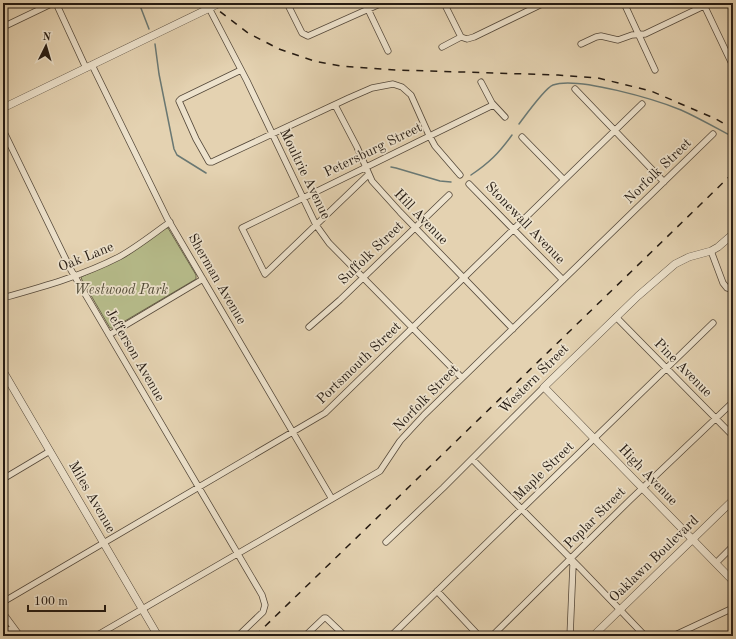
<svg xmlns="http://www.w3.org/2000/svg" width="736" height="639" viewBox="0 0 736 639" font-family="'Old Standard TT',serif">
  <rect width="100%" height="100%" fill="#e4d2b1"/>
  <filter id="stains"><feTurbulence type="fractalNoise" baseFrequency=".005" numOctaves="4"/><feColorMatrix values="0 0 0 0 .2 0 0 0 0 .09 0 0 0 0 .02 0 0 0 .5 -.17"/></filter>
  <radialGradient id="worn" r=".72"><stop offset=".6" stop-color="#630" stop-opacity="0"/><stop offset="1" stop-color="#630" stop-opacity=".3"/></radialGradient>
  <path fill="#b6bb8a" stroke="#6d6a4e" d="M166,228H168L196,275V279L113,328H110L82,280L81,277L125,257Z"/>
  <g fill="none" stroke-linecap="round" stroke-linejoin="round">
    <path stroke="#6a7873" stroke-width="1.5" d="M139,3L149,29
      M155,44L159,74L174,149L177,155L206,173
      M519,124C525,116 545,88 553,85C577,76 657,100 681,110C699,118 716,128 733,137
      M391,167L396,168L440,181L451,182
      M471,175C489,163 499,153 512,135"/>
    <defs>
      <path id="minor" d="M56,3L86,68
        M287,3L302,33L308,36L382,3
        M365,3L388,51
        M444,3L461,37
        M624,3L655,70
        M703,3L733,66
        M209,8L247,81L316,225L329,243L462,378
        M3,27L53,3
        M581,44L596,37L601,36L618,40L632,35L645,34L710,3
        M442,47L461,37L467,39L474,37L544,3
        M92,65L167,218L332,499
        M241,70L181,99L179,101L196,139L209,162H212L349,98L372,88L393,84L402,87L411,95L428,133L435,146L460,175
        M481,82L492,103L505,117
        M575,89L664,182
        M335,105L357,147L372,181L400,212L513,329
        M3,130L71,270L262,595L265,605L263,612L238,636
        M522,137L564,180
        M368,175L265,274L242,228L493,105
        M469,184L563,280
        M711,251L723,283L727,288L733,290
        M3,298C42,287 82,276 119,257C137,247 153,234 170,222
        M616,317L733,436
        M309,327L340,300L449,195
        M109,335L203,279
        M472,459L581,569L645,636
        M3,479L50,451
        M386,542L443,488L544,387
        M716,563L733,546
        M437,591L479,636
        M3,602L325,413L642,104
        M3,613L20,636
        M4,636L12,627
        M96,636L380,471L400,441L424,415L713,134
        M305,636L324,618H326L345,636
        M391,636L713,323
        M492,636L630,500L733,402
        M570,636L573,565L571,559
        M673,636L733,608"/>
      <path id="tertiary" d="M3,108L220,3
        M733,234L718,247L711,251L689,257L675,264L638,296L544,387L733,581
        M3,371L158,636
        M593,636L733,500"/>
    </defs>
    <use href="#minor" stroke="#54483a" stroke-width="7"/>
    <use href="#tertiary" stroke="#54483a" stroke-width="8"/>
    <use href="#minor" stroke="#ede2cc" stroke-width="5.5"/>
    <use href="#tertiary" stroke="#ede2cc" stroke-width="7"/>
    <path stroke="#241a12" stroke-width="1.5" stroke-dasharray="7 7" stroke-linecap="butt" d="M209,3L248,33L279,49L314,61L341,66L397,70L558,75L598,78L651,91L716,119L733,129
      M255,636L733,173"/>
  </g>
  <g text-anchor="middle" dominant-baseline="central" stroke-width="3.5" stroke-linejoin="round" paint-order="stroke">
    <g font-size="14" fill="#241a12" stroke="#ede2cc">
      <text transform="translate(373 150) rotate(-26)">Petersburg Street</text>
      <text transform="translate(658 171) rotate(-44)">Norfolk Street</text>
      <text transform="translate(305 174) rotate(64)">Moultrie Avenue</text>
      <text transform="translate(421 217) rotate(46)">Hill Avenue</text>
      <text transform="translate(525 223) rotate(46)">Stonewall Avenue</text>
      <text transform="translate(371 253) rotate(-44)">Suffolk Street</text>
      <text transform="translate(86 257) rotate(-22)">Oak Lane</text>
      <text transform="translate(217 279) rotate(60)">Sherman Avenue</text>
      <text transform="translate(135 355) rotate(60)">Jefferson Avenue</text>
      <text transform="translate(359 363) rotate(-44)">Portsmouth Street</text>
      <text transform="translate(683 368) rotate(45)">Pine Avenue</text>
      <text transform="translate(534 379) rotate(-45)">Western Street</text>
      <text transform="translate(426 398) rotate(-46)">Norfolk Street</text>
      <text transform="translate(544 471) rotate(-44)">Maple Street</text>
      <text transform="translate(648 475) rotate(46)">High Avenue</text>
      <text transform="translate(92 497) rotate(60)">Miles Avenue</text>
      <text transform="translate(595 518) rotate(-45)">Poplar Street</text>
      <text transform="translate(654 559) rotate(-44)">Oaklawn Boulevard</text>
    </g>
    <g font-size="14" font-style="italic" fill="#504a36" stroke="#ede2cc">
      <text x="121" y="290">Westwood Park</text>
    </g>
  </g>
  <rect width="736" height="639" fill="none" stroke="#e4d2b1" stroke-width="16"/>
  <rect x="4" y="4" width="728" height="631" fill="none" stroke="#241a12" stroke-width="2"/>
  <rect x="8" y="8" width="720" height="623" fill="none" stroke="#241a12"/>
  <g transform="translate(46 46) rotate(5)" stroke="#ede2cc" stroke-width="3" paint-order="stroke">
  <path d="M0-3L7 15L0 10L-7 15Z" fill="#241a12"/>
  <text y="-6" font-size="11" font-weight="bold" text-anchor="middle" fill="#241a12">N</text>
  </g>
  <path d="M28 605v6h77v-6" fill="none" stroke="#241a12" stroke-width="2"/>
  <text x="34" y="605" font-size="12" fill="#241a12" stroke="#ede2cc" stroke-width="3" paint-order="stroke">100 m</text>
  <rect width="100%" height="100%" filter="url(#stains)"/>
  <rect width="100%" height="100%" fill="url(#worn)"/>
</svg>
